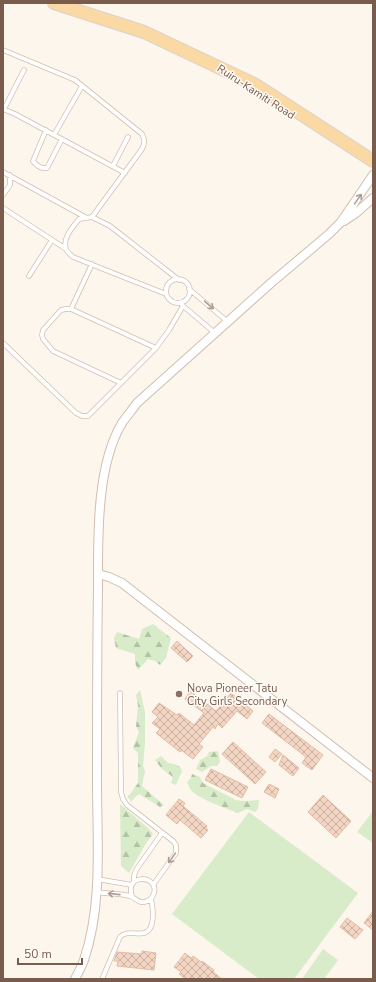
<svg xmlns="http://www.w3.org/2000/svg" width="376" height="982" viewBox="0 0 376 982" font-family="'Nunito Sans',sans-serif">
  <defs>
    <pattern id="forest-firs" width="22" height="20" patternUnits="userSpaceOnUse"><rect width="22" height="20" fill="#d8ecc9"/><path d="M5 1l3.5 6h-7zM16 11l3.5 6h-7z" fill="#b4c2a5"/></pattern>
    <pattern id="building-cross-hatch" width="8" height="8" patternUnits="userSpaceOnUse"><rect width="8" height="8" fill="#f3d5c3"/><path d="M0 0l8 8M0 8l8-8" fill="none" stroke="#cab0a1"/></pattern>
  </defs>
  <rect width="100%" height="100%" fill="#fdf6ec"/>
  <path fill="url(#forest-firs)" d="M153,624L171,638L166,658L160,665L155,661L148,659L138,670L135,663V654L116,648L114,638L117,632L139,639L142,629Z
    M140,690L145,712V743L143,766L145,771L142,786L164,805L160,807L139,794L135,797L131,802L128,797L138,783V753L133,748L139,732L136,726L138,706L136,695Z
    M218,751L220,762L217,766H211L202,772L196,769L200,760L207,756L209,752Z
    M161,756L168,763L175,764L180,767L182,771L176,785L171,783L173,777L162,769L155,760Z
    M192,774L200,777L203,783L236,800L243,801L259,800L258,809L255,812L247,809L238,813C226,808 200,800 191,790C189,788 189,785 187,782L191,778Z
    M120,804L147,827L153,834L145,845L129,873L121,866Z"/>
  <path fill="#d8ecc9" d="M373,811V843L357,832Z
    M249,812L358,893L294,979H259L172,914Z
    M323,949L338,960L324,979H302Z"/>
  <path fill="url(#building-cross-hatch)" stroke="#e6bba3" d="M177,641L193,656L187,662L171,648Z
    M190,691L216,711L231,693L253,711L247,719L237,711L222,728L218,724L215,729L213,727L199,744L203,747L193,759L181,750L180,752L156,733L160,729L152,723L158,717L152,712L159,703L177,715L179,713L194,725L204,713L185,699Z
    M269,714L323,755L312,770L302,763L306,757L262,723Z
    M233,742L266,772L255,784L222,754Z
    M275,749L282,754L275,762L269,757Z
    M283,755L299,768L293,776L279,765Z
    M211,769L248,787L242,798L205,780Z
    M269,784L279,789L275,798L264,792Z
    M323,795L351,821L336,838L308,812Z
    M179,799L185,803L183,806L207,826L206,828L208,830L201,838L180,820L177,824L166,815Z
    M373,911V930L364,923Z
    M347,918L363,930L355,939L340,927Z
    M142,951L156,953L154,970L117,966L118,961H114L117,952L142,954Z
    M185,953L191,958L193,956L201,962L202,961L214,970L213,972L222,979H186L179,974L181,972L174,967Z"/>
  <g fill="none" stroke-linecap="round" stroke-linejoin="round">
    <defs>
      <path id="lane" d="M3,50L75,80L142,134C145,140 145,142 142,149L92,217
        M3,109L15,114L125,173
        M4,109L24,70
        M46,130L33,161C36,165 41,169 47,168L62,139
        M54,135L82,86
        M113,166L128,137
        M3,172L85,217
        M3,195L10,185V175
        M3,208L66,249
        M29,276L52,240
        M166 291a12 12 0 1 1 24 0a12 12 0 1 1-24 0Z
        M189,289L228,322
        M166,294L73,257C71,255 67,252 66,249C62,238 73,227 79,219L92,217L110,226L179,280
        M182,305L215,333
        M71,309L92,264
        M3,343L76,413L82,416H88L156,348L169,330L183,306
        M121,383L53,351L43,339L42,335L43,330L61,310L66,309H71L156,348
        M120,693L121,792L123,799L127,805L173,841L176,845V853L153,885
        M97,879L132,885
        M134,881V876L136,870L162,833
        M96,892C107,894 119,893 130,896C136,898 140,906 149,900C151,899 153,896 154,893C159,875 124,873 132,896
        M102,979L120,937C127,930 135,935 144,933C156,930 153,907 151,899"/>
      <path id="street" d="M344,221L356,213L373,198
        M98,574L109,577L122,583L373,778
        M75,979C78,973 82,966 84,960C103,904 97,840 97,782C97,718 97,653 98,589C98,539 96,466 122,423C127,416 132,410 137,403L271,283L329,234L341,222L373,175"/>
      <path id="primary" d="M54,3L144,32L256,85L373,161"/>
    </defs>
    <use href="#lane" stroke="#d1beb0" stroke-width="5.5"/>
    <use href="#street" stroke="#d1beb0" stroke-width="10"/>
    <use href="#primary" stroke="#dad1cd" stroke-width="14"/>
    <use href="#lane" stroke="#fff" stroke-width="4"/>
    <use href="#street" stroke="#fff" stroke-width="8"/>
    <use href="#primary" stroke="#fbd9a5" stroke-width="12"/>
  </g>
  <defs><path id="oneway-shaft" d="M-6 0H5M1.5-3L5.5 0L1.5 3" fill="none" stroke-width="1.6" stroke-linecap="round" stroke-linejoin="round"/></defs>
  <g stroke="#af9d94">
    <use href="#oneway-shaft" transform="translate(358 199) rotate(-55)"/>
    <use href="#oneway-shaft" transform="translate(209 305) rotate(41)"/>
    <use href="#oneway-shaft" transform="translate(172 858) rotate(125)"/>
    <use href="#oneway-shaft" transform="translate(114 894) rotate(-174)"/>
  </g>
  <circle fill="#8d6e63" stroke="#fffaf3" stroke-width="1.5" cx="179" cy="694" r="4"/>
  <g text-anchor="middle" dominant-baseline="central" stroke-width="3" stroke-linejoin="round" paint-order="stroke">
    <g font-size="11" fill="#7a5c4d" stroke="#fffaf3">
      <text transform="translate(256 92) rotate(33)">Ruiru-Kamiti Road</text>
    </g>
    <g font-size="11" fill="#785e54" stroke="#fffaf3" text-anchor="start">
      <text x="187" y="688">Nova Pioneer Tatu<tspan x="187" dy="13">City Girls Secondary</tspan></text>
    </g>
  </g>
  <rect width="376" height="982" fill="none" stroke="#7a5c4d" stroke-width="8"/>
  <path d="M18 958v6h64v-6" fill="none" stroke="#7a5c4d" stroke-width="2"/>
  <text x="24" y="958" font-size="12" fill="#7a5c4d" stroke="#fffaf3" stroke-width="3" paint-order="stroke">50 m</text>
</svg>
